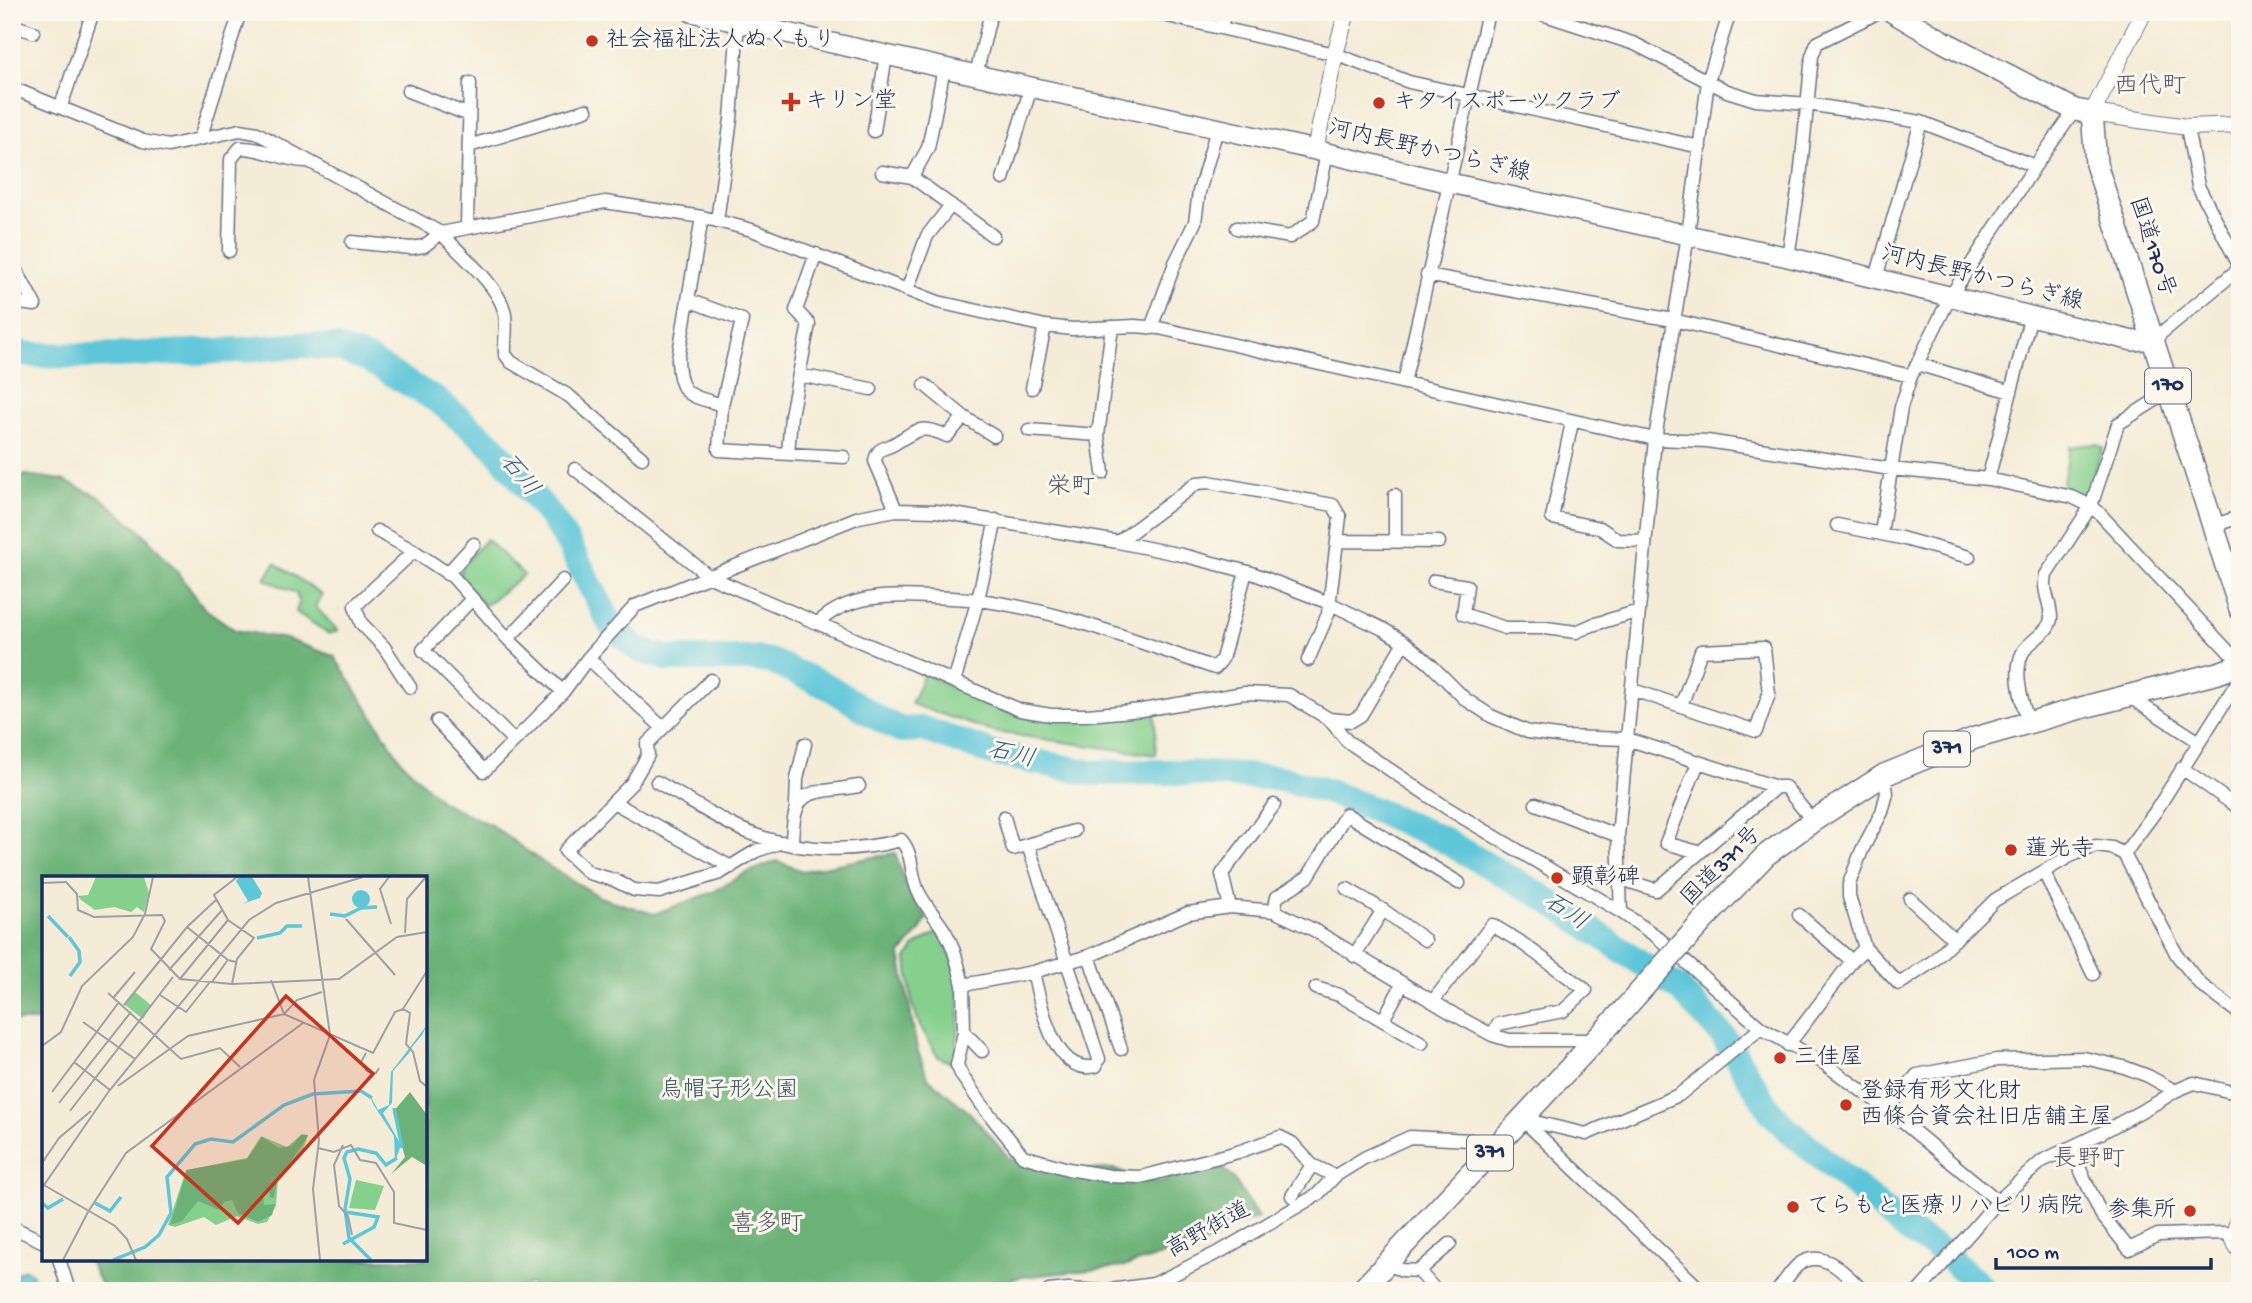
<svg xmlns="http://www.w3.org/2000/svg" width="2252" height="1303" viewBox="0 0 2252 1303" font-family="'Gochi Hand','Klee One',sans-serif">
  <rect width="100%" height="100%" fill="#fbf7ec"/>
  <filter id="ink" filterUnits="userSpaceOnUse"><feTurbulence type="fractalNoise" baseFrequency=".0143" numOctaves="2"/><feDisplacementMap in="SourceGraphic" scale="14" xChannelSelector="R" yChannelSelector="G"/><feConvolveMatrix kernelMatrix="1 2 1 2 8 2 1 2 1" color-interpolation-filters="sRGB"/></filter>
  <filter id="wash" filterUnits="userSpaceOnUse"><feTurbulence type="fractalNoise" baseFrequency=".00686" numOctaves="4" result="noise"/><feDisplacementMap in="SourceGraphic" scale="28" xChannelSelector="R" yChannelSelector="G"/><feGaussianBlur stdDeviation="1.57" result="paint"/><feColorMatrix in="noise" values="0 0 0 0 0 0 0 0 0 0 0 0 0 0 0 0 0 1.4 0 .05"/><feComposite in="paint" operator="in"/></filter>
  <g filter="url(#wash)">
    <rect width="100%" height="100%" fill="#f4ecd6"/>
    <path fill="#f7d1c6" d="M2240,692V738L2231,731L2230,705Z"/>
    <path fill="#85d08d" stroke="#508076" stroke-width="2" d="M2096,444L2103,448L2085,497L2061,491L2070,447Z
      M486,539L524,575L484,606L460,575L461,568Z
      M275,563L322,595L315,606L338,631L329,634L296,612L299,603L296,593L265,579Z
      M924,674L1018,714L1155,713L1156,755L994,732L911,704Z
      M941,930L961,983L956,1065L938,1057L920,1026L912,1004L907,959L915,946Z"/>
    <path fill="#6cb278" stroke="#44706b" stroke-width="2" d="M26,475L62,480L100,497L143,533L175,569L204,608L235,630L286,639L334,656L402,762L442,802L491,825L545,864L602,898L654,914L713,892L744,874L777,861L802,871L895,853L906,886L927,917L920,931L900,955L917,1049L928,1078L970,1113L1009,1158L1047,1170L1114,1169L1137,1179L1162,1182L1181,1170L1211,1165L1223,1169L1234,1179L1258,1218L1234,1226L1211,1241L1122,1267L1020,1277L974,1291H533L531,1283C515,1290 499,1296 484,1285L476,1291H104L88,1259H425V878H44V1021H18L12,1023V479Z"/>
    <path fill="#5dc6d9" stroke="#3c7a9c" stroke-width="2" d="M26,1269L32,1273L35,1291H12V1275Z"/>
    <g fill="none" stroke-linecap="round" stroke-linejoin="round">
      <path stroke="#5dc6d9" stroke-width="26" d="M12,352L33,355L90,356L242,350L303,345L336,348L367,359L438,401L493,446L552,518L568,543L611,625L639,650L669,659H755L770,661L829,687L881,720L901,730L923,729L992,753L1091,773L1169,772L1280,778L1329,792L1382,813L1440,838L1543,897L1680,989L1723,1036L1771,1112L1785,1127L1908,1231L1941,1251L1986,1291"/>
    </g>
  </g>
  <g filter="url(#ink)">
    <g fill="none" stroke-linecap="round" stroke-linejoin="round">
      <defs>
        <path id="minor" d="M1150,12L1335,54L1409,82L1700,147
          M1536,12L1635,44L1727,91L1756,100L1808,104L1921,122L2035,166
          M12,25L33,32
          M1221,28L1225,12
          M976,75L991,12
          M12,88L143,141L168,146L240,130L257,133L441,233L605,202L702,217L752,230L938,302L1045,326L1073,329L1135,326L1159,328L1655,439L1707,441L1891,469L1988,479L2072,497L2091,506L2100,514L2229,652L2240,657
          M408,91L469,115
          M61,106L93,12
          M2187,127L2198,186L2240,267
          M874,131L886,55
          M200,139L240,12
          M469,146L586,110
          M882,172L912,177L993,236
          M912,177L928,148L944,68
          M1003,179L1031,87
          M702,217L678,359C679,397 690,395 722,405
          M717,221L731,119L738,22
          M467,227L470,83
          M1237,228L1290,237L1313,221L1327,153
          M352,242L411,248L424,246L441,233C459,253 497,284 504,310C508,324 504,339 505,354L511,362L569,396L642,458
          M229,251L231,159L240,148C263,147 283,161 306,161
          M1788,257L1800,178L1812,56L1817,43L1879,12
          M12,262L35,305L12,302
          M1427,275L1673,320L1911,376
          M1876,278L1921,122
          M907,290L927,236L951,205
          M688,300L742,320L722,405L719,450L844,457
          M1151,328L1175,263L1195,222L1199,192L1217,129
          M2154,339L2240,268
          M1917,364L2011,392
          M799,375L871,389
          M1404,383L1488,12
          M925,385L964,417L994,436
          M1032,388L1045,326
          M1572,422L1552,518L1600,528L1618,540L1645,541
          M1029,430L1098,435
          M788,454L791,415L809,324L796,310L816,254
          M575,469L710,577L1020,710L1051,715H1087L1142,710L1244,693L1289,695L1329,719L1347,741L1447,808L1621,912L1656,936L1761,1028L1822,1062L1887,1109L1998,1201
          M1103,473L1098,435L1112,327
          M1988,479L2031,315
          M896,510L875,461C878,446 884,450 894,444C917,430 920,424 947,436L964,417
          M1837,525L1901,538L1969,557
          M2212,526L2240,517
          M377,531L414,551L453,577L508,639L563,692
          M1881,533L1901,407L1911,376L1950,297L2035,166L2075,110
          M1337,541L1439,542
          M1395,541V495
          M1118,542L1197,483L1209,482L1333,505L1340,517L1328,614L1308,660
          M447,574L474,544
          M1434,581L1467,586L1463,614L1505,628H1546L1576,632L1592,625L1639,611
          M472,599L423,650L514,741
          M818,623C848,594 891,595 930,597C946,598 962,598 978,600C1060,610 1138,642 1215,668L1222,659L1246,572
          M508,639L563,580
          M588,658L663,728
          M711,680L647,744L648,755L632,783L565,851L589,873L614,880L634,890L659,892L720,873L756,851L782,842
          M954,682L978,599L996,520
          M410,687L384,647L361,623L355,606L414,551
          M1633,690L1756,731L1769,694L1764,648L1701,651L1681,706
          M2128,696L2198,741
          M1329,719L1351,721L1361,715L1404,642
          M437,721L484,771L563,692L588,658L635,606L859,517L896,510L936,511L1118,542L1182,555L1252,573L1329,603L1383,629L1404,642L1430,664L1465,699L1491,716L1528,732L1564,737L1627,739L1776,787L1656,890L1618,878
          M2028,723C2023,703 2012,673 2023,652C2029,640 2050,633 2051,618C2051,603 2042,591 2046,575L2091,506L2118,424L2170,391
          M1698,763L1666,843L1698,852
          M2182,768L2240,809
          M1884,775L1887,793L1882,812L1862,850L1849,884V897L1865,948L1899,984L1932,962L1995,900L2070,856L2096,846L2112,848L2124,854L2177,955L2200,984L2240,1014
          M657,782C682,796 707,812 732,825C784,851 845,855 901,840C914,855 910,873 918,891C926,908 940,921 948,937C956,952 959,969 963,985
          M1776,787H1785L1813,821
          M613,802L731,867
          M796,804L797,779L805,744
          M1536,804L1618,836
          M1004,817L1013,849L1074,831
          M792,845C793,784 808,795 859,786
          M1028,845L1099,1059
          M2124,854L2155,812L2240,678
          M2044,872L2093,974
          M1347,889L1383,910L1425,940
          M1910,899L1955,940
          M1230,907L1222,874L1274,805
          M1274,911L1277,897L1308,877L1346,814L1459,883
          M1621,912L1618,836L1655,439L1688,235L1708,81L1730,12
          M1799,915L1852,961
          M1089,956L1121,1049
          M1354,956L1383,910
          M1033,972C1040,1001 1053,1077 1096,1066
          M1316,988L1339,995L1422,1043
          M1433,1001L1492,925L1519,941L1586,990L1563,1011L1498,1024L1492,1035
          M1383,1020L1403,983
          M964,1032L982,1051
          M1788,1045L1852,961L1865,948
          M1887,1109L1917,1075L1997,1060L2084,1058L2124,1067L2148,1076L2175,1091
          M1522,1119L1586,1134L1679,1095L1761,1028
          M1523,1120L1702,1291
          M2070,1148L2101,1214L2129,1249L2158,1235L2225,1233L2233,1240
          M1335,1176L1312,1165L1292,1143L1280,1137L1238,1152L1141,1177L1110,1176L1068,1169L1023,1156L985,1109L962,1076L957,1065L964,1032L963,985L1033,972L1089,956L1188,913L1230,907L1274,911L1314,930L1455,1015L1492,1035L1509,1040H1594
          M1292,1196L1312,1165
          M12,1227L44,1242
          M59,1259L69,1291
          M1387,1264L1402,1270L1419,1271L1436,1291
          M1419,1271L1450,1244
          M1049,1291L1068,1289L1103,1291L1154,1284L1223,1250L1317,1195L1335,1176L1364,1158L1410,1137L1471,1140L1498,1145
          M1777,1291C1784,1283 1790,1272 1798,1265C1822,1246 1847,1275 1863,1291
          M1919,1291L1998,1201L2042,1161L2101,1133L2158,1102L2175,1091L2194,1083L2240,1094"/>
        <path id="tertiary" d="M2144,12L2092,113L2187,127L2240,125
          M1315,150L1335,54L1347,12
          M2240,1212L2233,1240L2240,1251"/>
        <path id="secondary" d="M692,12L1315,150L1450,183L1788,257L2133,341L2154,339"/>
        <path id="trunk" d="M1893,12L1944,42L2075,110L2092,113L2096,164L2240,609
          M1701,923L1766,855L1813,821L1884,775L1975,738L2088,706L2218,673L2240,665
          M1361,1291L1619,1015"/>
      </defs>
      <use href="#minor" stroke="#677188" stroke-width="15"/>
      <use href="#tertiary" stroke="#677188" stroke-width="18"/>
      <use href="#secondary" stroke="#677188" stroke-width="22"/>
      <use href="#trunk" stroke="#677188" stroke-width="24"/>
      <use href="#minor" stroke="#fff" stroke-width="12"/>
      <use href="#tertiary" stroke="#fff" stroke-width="16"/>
      <use href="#secondary" stroke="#fff" stroke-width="19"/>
      <use href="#trunk" stroke="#fff" stroke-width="21"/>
      <defs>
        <path id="trunk-bridge" d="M1619,1015L1701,923"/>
      </defs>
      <use href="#trunk-bridge" stroke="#677188" stroke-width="24" stroke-linecap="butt"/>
      <use href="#trunk-bridge" stroke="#fff" stroke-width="21"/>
    </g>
  </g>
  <g fill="#c8321e" stroke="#fbf7ec" stroke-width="2.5">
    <circle cx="592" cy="41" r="7"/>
    <path d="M787.5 91.5h7v7h7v7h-7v7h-7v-7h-7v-7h7z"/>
    <circle cx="1379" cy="103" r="7"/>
    <circle cx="2011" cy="850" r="7"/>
    <circle cx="1557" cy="878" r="7"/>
    <circle cx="1780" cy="1058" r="7"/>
    <circle cx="1846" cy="1105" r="7"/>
    <circle cx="1793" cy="1207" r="7"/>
    <circle cx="2190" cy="1211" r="7"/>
  </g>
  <g text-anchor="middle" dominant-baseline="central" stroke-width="6" stroke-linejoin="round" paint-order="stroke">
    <g fill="#fbf7ec" stroke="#5e6b89" stroke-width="2">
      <rect x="2145" y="368.5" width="46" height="35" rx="5"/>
      <rect x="1924" y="731.5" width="46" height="35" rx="5"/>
      <rect x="1467" y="1135.5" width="46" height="35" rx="5"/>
    </g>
    <g font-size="21" font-weight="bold" fill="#1b2f5e">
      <text x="2168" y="386">170</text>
      <text x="1947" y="749">371</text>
      <text x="1490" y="1153">371</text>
    </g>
    <g font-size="23" fill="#1b2f5e" stroke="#fbf7ec" text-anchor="start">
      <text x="606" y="41">社会福祉法人ぬくもり</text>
      <text x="805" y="102">キリン堂</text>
      <text x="1393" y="103">キタイスポーツクラブ</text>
      <text x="2025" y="850">蓮光寺</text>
      <text x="1571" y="878">顕彰碑</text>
      <text x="1794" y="1058">三佳屋</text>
      <text x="1860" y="1092">登録有形文化財<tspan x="1860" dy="26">西條合資会社旧店舗主屋</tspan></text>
      <text x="1807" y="1207">てらもと医療リハビリ病院</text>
      <text x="2176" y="1211" text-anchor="end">参集所</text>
    </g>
    <g font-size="23" fill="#1b2f5e" stroke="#fbf7ec">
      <text transform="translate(1429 152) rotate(13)">河内長野かつらぎ線</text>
      <text transform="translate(2151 247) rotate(72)">国道170号</text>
      <text transform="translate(1982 279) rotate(14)">河内長野かつらぎ線</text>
      <text transform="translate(1722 867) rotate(-45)">国道371号</text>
      <text transform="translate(1209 1231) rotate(-29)">高野街道</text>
    </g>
    <g font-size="23" fill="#36576a" stroke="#fbf7ec">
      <text x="729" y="1091">烏帽子形公園</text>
    </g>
    <g font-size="24" fill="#57576b" stroke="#fbf7ec">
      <text x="2150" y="87">西代町</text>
      <text x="1071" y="488">栄町</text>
      <text x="2089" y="1160">長野町</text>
      <text x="767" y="1225">喜多町</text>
    </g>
    <g font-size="24" font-style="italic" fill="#2f5c83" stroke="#fbf7ec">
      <text transform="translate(518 476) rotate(51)">石川</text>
      <text transform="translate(1011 756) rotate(13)">石川</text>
      <text transform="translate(1565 913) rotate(33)">石川</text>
    </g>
  </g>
  <g transform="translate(42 876)">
    <rect width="385" height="385" fill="#f4ecd6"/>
    <path d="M54,1H102L107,17L102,36L95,31L89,36L72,31L53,34L39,24L36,20L46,19ZM93,116L109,129L101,143L83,129ZM260,258L266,259L262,271L236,304L234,330L225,346L216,348L195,340L174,349L162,341L133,351L126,349L144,294L205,282L219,260L245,271ZM314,304L342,310L333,334L307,332Z" fill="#85d08d"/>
    <path d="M368,216L385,239V290L370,281L349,298L363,281L351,236ZM259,259H266L264,263L235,305L232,322L228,321L227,311L221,321L222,329L233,328L230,339L216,346L196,337L190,324L182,326L177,334L156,325L140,345L128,349L145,294L205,283L220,261L237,272L250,270Z" fill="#6cb278"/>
    <path d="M197,1H210L220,17L218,22L200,28L206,25L194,5ZM310 23a9 9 0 1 1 18 0a9 9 0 1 1-18 0ZM385,149L380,159L370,171L367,177L351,195L350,227L341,237L359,269L353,286L352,260L331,228L328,219L336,234L347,229L349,196Z" fill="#5dc6d9"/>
    <path fill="none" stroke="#5dc6d9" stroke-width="3.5" d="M288,38L303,40L319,32L335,31M6,40L26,61M27,61L37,75L38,86L28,100M215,62L238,57L245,50H260M352,232L360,272M0,327L6,332L21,323M53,327L68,335L79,321M301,368L332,351L336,341L303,336M71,384L103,371L117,359L129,337L125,301L153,268L169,263L191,266L242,229L271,218L319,215L330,222M329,384L307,362L303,333L308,303L302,282L305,276L316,273L334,277L344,289L355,282"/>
    <path fill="none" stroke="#9da0a6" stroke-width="2" d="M266,1L288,159M347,1L338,13L349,48M0,7L24,6L35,18L36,34L52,41L120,39L123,45L109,73L138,103L190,108L297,103L355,61L385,56M304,43L353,99M145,51L186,84L194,86M363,57L365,23L384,1M127,94L181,33M138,103L186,44M229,104L242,138L255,124L280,116M170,106L185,85M190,108L195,83L212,62L186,44L172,19L195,1M66,117L139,183L178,172L198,191M118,119L144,136L168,106M72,121L93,96M82,129L145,51L175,23M361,133L368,137L364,168L371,176L378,205L385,211M41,146L93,183M0,170L19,156L40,110L91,61L103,38L111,1M324,177L319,186L325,195L334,197L337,192M32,186L68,214M76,210L146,160L242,138L331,177L353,136L361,133L385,95M10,216L77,126M17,227L89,136M28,235L131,101M301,269L292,289L297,330L306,340L310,359M276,272L292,276L309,269L318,284L334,287L352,316V347L385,354M0,287L17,262L49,235M0,308L73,350L85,363L94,384M0,312L67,215L207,44L234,27L321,1M46,336L84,277L261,147M21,384L46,336M278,384L271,313L277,264L272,204L288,159"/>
    <path fill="#c8321e" fill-opacity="0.15" stroke="#c8321e" stroke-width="3.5" d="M244,120L331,198L196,347L110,270Z"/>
    <rect width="385" height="385" fill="none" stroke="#1b2f5e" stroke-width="3.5"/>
  </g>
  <rect width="2252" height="1303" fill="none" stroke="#fbf7ec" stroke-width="42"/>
  <path d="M1996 1258v10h215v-10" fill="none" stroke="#1b2f5e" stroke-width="3.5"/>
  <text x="2007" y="1258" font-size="21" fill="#1b2f5e" stroke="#fbf7ec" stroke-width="5" paint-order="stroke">100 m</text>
</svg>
